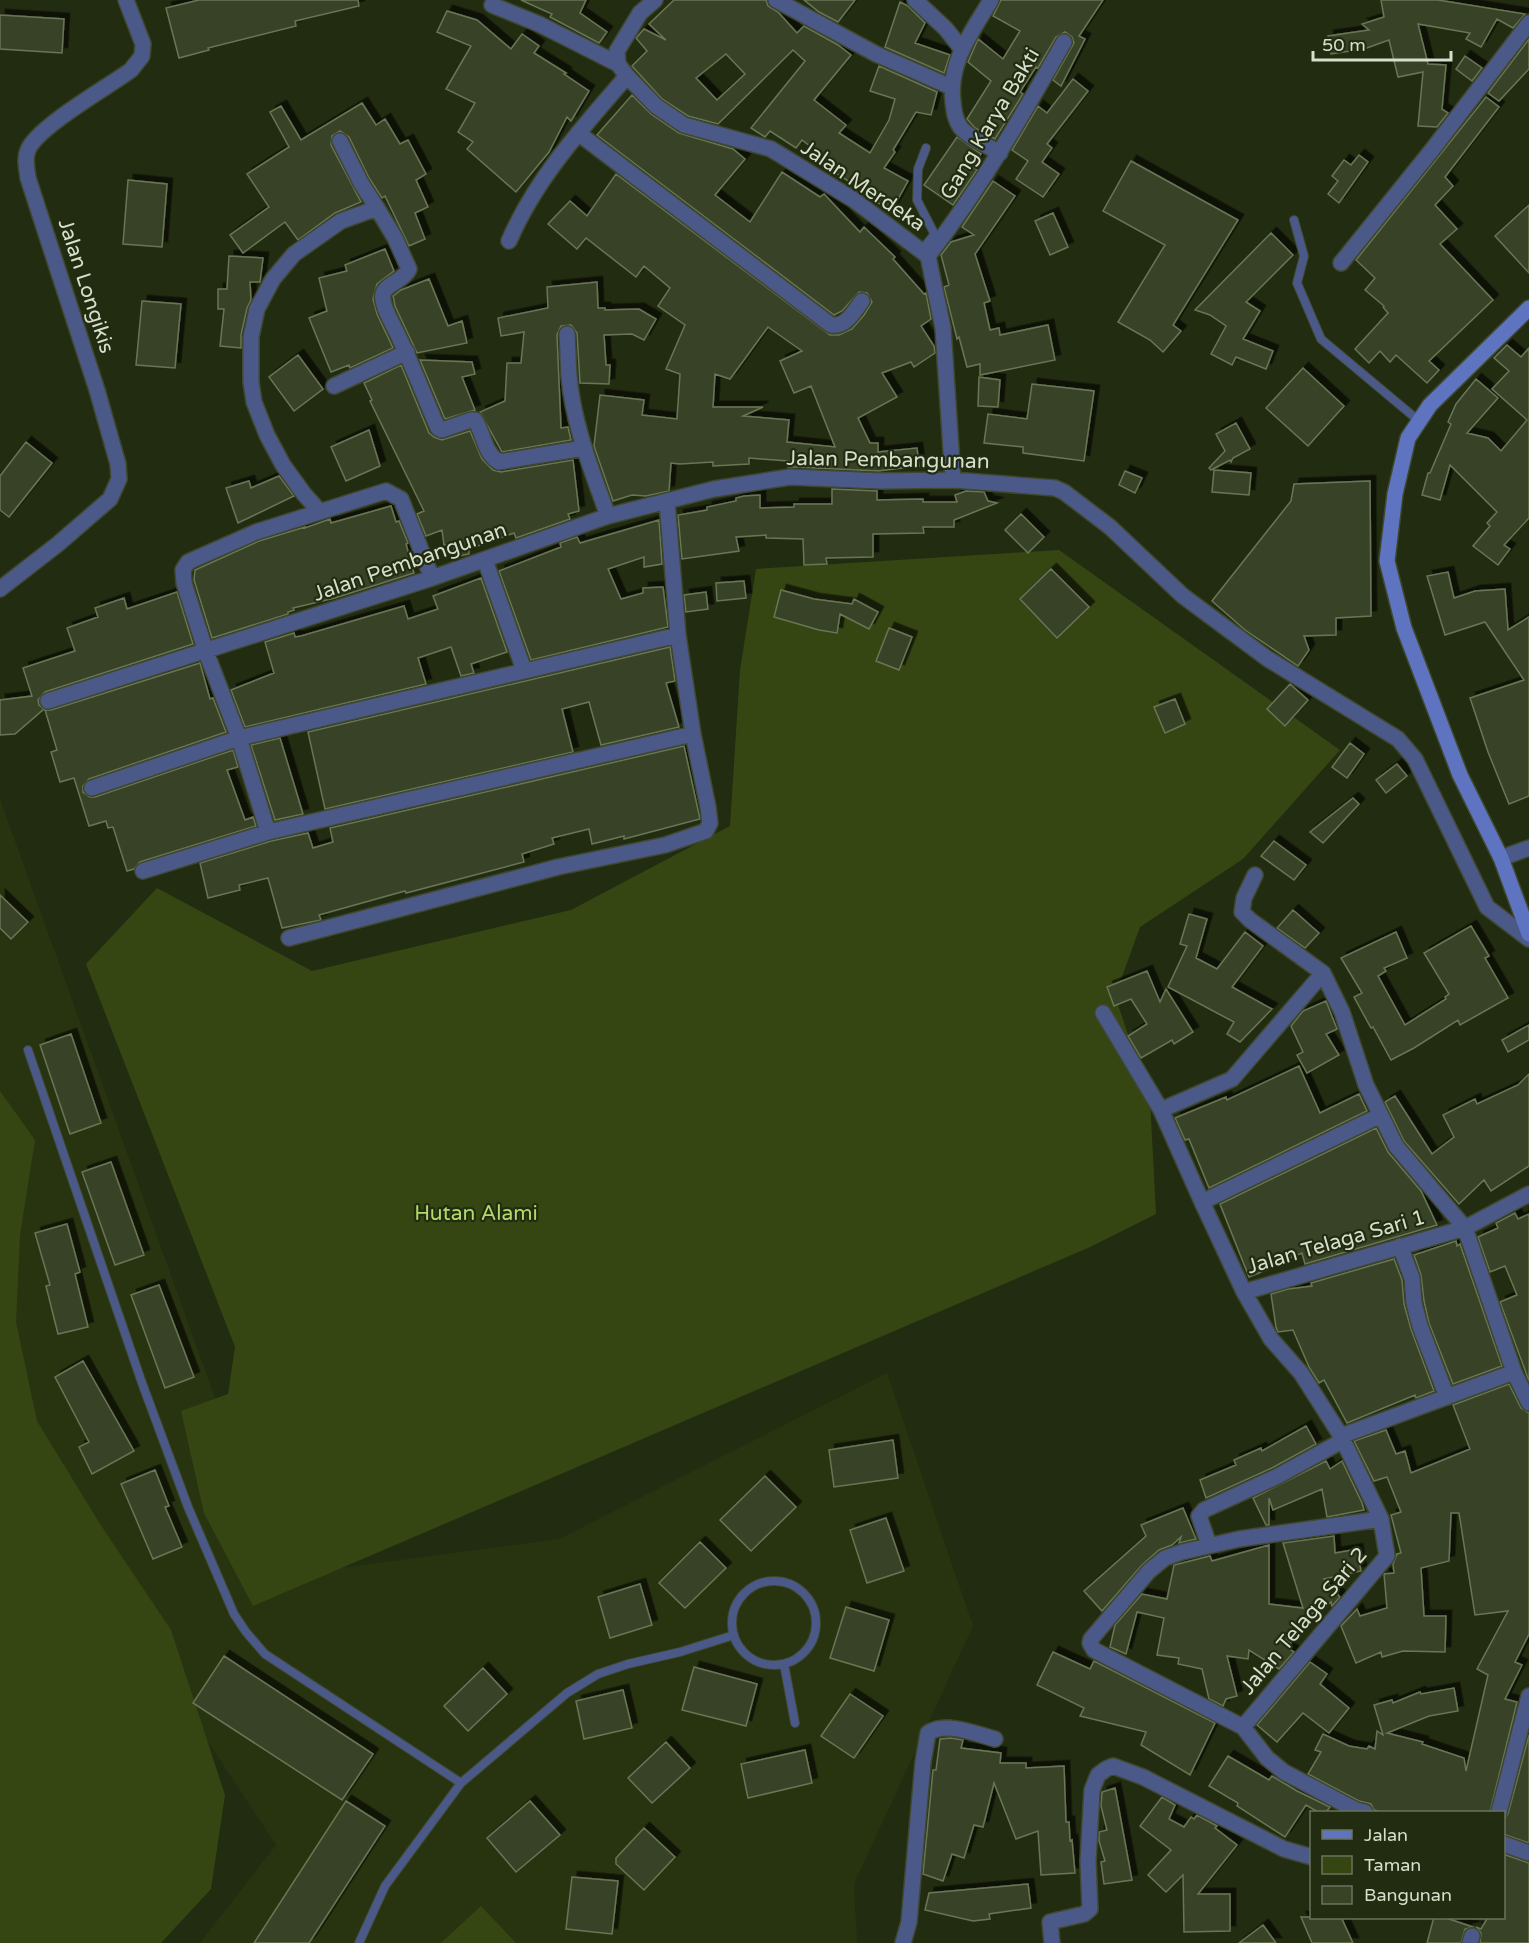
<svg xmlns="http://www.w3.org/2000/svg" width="1529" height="1943" viewBox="0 0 1529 1943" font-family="'Varela Round',sans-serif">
  <defs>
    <filter id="shadow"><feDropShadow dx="5.5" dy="-5.5" stdDeviation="0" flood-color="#0009"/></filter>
  </defs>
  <rect width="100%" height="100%" fill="#222c10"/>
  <path fill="#283410" d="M0,799L279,1576L559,1539L887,1373L973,1626L854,1884L857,1943H200L276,1845L10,1441L0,1416Z"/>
  <path fill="#364613" d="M1059,550L1340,750L1243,859L1140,927L1115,996L1150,1099L1156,1214L1090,1247L253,1606L204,1513L181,1411L228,1394L235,1347L86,964L157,888L312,971L571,910L730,826L740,670L756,569Z
    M0,1091L35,1140L20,1235L16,1322L37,1421L100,1524L171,1630L225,1795L211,1889L161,1943H0Z
    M481,1906L516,1943H441Z"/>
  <path fill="#384326" stroke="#697656" stroke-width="1.5" fill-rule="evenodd" filter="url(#shadow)" d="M199,0H358L359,6L295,21L296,26L208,48L209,50L179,58L166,8Z
    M521,0H586L580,13L607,32L599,43L550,17L552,14Z
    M674,0H766L768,6L778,12L797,33L804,26L838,45L851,55L814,100L846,125L839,133L870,153L889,120L895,99L870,91L879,66L937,92L931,115L916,112L893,150L895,152L884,168L908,181L892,210L874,201L876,198L824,166L828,160L802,140L796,148L770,131L765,137L751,128L805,61L793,50L718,124L688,116L662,99L632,66L647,51L636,38L644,29L666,40L649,24ZM726,54L745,74L717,100L696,78Z
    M804,0H855L838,22L819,12Z
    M1001,0H1103L1079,36L1085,39L1061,86L1053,80L1074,43L1072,37L1065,32L1056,37L1038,68L1036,67L1020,92L1023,94L995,139L975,128L967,119L991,81L968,62L978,39L1003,59L1020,31L993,16Z
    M1381,0H1438L1525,14L1513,28L1497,19L1481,47L1466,39L1470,33L1418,24L1428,64L1446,65L1442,109L1448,113L1437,127L1418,126L1423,72L1398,77L1389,40L1364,49L1331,54L1328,36L1369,30L1362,24L1384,17Z
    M900,2L908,6L925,23L915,43L950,55L944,73L885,47Z
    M447,11L477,20L511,49L522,34L539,46L534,53L566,73L564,74L589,91L571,121L567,117L549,152L516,192L467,149L473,142L458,132L475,103L446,89L471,46L437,32Z
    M0,15L64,19L62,53L0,49Z
    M1529,39V69L1499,101L1488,93Z
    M1465,56L1482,68L1472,81L1456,69Z
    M1073,79L1088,91L1047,144L1052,148L1042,162L1059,174L1043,197L1016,179L1028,161L1012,150L1038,106L1047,113Z
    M632,95L651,114L679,133L733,149L745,159L715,195L750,222L782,172L820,197L824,194L860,232L864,227L895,257L893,259L924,294L926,293L931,319L921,326L934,346L935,353L914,367L911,362L882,373L897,397L858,418L870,443H878V452L917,448L919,466L878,471L795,467H788V461L749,458V464L713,466V462L680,464L671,463L669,491L646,496L632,495L613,501L594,446L600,395L644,400L642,415L677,419L680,374L666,369L685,325L658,306L670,288L644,266L636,277L586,238L577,249L548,224L570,201L587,216L616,174L830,335H839L852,329L864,315L872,302L867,293L859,292L842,311L834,315L597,135ZM768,327L802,351L780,361L794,393L811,386L835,447L787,442L789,420L743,416L763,407H713L715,374L730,379Z
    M1486,97L1499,107L1445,177L1453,186L1435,205L1457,229L1440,244L1493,300L1429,361L1439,370L1427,383L1396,355L1390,362L1380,351L1369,363L1355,349L1388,313L1383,307L1384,306L1365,290L1375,278L1356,260Z
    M362,103L376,125L385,119L400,144L408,140L426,174L416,180L428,207L415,213L425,239L409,246L385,196L382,198L369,178L349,137L340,131L332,136L331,145L361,202L335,213L298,240L285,222L243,253L230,235L269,207L247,174L289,147L270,112L281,106L301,140Z
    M957,137L981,154L973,167L977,170L953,205L924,185Z
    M1359,155L1368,162L1339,203L1328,194L1338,181L1332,176L1344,160L1351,165Z
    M1131,161L1238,220L1173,325L1181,331L1163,352L1150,340L1118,322L1165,245L1103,211Z
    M128,180L167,184L162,247L123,244Z
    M993,181L1015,196L975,254L990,301L984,303L990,330L999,328L1000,335L1048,325L1055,360L980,375V364L967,367L959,337L957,339L944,287L949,285L941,255L951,242L974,235L962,227Z
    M1529,205V273L1495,236Z
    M1053,213L1068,247L1050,255L1035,221Z
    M1271,233L1293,255L1246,302L1260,311L1243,339L1273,351L1266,369L1236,357L1232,365L1211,354L1226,326L1210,315L1195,310Z
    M385,249L394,271L377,284L373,299L377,314L393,348L350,368L349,365L331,372L309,318L327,311L319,278L347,271L345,265Z
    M229,256L263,258L260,282H250L251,300L247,308L241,335V348L220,346L224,309H218V289H227Z
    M429,279L448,326L462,321L467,343L417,353L395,306L393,296L401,290Z
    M597,282L598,308H605V310L639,309L656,319L644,340L632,334L604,335L606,365H610L609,384L580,383L577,333L571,325L561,326L557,335L561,428L568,427L571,440L502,452L480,412L505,401L507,363H521L524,332L501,336L498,318L548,308L547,287Z
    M142,301L181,304L175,368L136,365Z
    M1507,345L1521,357L1529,348V518L1504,545L1510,549L1498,565L1473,546L1490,526L1487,523L1497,512L1450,465L1440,500L1422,495L1428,473H1430L1451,424L1448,422L1456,404L1476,379L1498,398L1467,433L1488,438L1501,451L1527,420L1492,389L1509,371L1494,358Z
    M298,355L323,389L294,411L269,377Z
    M420,360L472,362L475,374L462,377L475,410L445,419Z
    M401,365L429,433L434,437L442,440L470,431L482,459L493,470L501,472L573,460L579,511L568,514L570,519L516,538L514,533L469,549V554L455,557L453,544L444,545L442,530L426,536L417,514L424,511L370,401L372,400L364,383Z
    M1303,368L1344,406L1308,446L1266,408Z
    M979,377L1000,380L998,407L978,406Z
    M1032,384L1094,391L1084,461L1023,453V447L984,443L988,414L1027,419Z
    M1236,423L1250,449L1233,458L1231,462L1230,460L1211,470L1209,468L1225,451L1216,434Z
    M369,430L380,466L346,481L331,447Z
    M26,442L52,463L9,517L0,510V476Z
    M1214,470L1251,473L1249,495L1212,492Z
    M1125,471L1142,478L1135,493L1119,485Z
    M279,476L294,496L238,523L226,488L249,481L251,488Z
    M1370,481L1371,616L1336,618V635L1304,636L1309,650L1298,666L1245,630L1212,601L1291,501L1294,484Z
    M832,489L877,491V500L923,499V502H957L955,495L966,491L984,492L988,501L997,503L954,520V527H923L924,533L873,534V557L826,558L827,564L804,565L803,539L766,538V535L736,537L739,551L682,559L678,515L707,510V507L736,501V498L744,496L760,495V508L794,507V504H832Z
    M391,506L396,522L399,521L408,543L406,544L414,573L335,598L293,608L294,610L288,612V614L212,638L194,580L195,570L259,541L305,527V528L330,519L331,523Z
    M1021,514L1044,537L1028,553L1005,530Z
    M659,520L662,564L644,567V557L608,569L621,599L643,593V588L663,587L668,627L531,660L499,571L561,547L560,543L577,537L580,543Z
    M1051,569L1089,607L1057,638L1020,599Z
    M1448,572L1454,598L1475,591L1505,589L1508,630L1529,617V796L1509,804L1488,752L1470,698L1524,680L1485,622L1445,635L1427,576Z
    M481,578L507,652L471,664L474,673L461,676L451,647L418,658L426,684L245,727L231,690L274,673L265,642L294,633L295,637L301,636L404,606L408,619L438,609L433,596Z
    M744,581L746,598L717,601L716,583Z
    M781,590L814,599L852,604L854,599L878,612L869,629L840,614L837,633L819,630L774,617Z
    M177,592L193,644L45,692L38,700L39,705L44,709L15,734L0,735V700L32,696L23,668L75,651L67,628L98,617L95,608L124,598L127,609Z
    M706,592L708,609L686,612L684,595Z
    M889,628L912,637L899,670L876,661Z
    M670,647L675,681L666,683L679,727L601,745L589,702L562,709L573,752L325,809L308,732Z
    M200,663L210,699L213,698L226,732L89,779L83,786V792L90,797H95L233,750L238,767L227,770L245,820L253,817L256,826L140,862L134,869L127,871L113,827L108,828L106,821L89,826L74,778L60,782L51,752L57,750L45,710H51Z
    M1290,684L1308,700L1285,726L1267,709Z
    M1175,699L1185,724L1165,733L1154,707Z
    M280,738L303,814L275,820L251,745Z
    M1350,743L1364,754L1347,778L1332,767Z
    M684,746L700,819L624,839V836L592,844L589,829L552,838L554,844L522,854L524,862L406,893L405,891L319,915L321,920L282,928L268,878L239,885L240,890L208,898L200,863L271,841L308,833L313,848L333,842L330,828Z
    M1397,764L1407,776L1386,793L1376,780Z
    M1353,798L1359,804L1323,843L1310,832Z
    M1274,841L1306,865L1294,880L1261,856Z
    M0,895L28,922L11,939L0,928Z
    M1293,910L1319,933L1305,948L1277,928Z
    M1189,914L1207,919L1196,958L1217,969L1245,932L1263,946L1232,987L1272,1009L1240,1042L1227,1034L1234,1022L1168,987L1187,946L1180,944Z
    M1471,926L1489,956L1485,958L1508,998L1460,1025L1458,1020L1414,1048L1391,1060L1373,1027L1371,1028L1354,997L1362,993L1341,958L1396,932L1407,958L1384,968L1386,971L1378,976L1405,1025L1446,999L1445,997L1449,994L1424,953Z
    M1147,971L1160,1002L1166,989L1193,1032L1174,1044L1172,1040L1141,1058L1128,1036L1147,1024L1131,999L1114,1006L1107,987Z
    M1326,1001L1337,1029L1326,1034L1339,1055L1307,1073L1297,1055L1303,1052L1291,1026L1303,1011Z
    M1529,1025V1040L1508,1052L1502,1040Z
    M71,1034L101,1123L70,1134L40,1045Z
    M1299,1066L1320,1113L1359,1094L1367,1111L1209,1188L1189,1139L1185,1140L1175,1118L1226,1097L1227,1100Z
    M1529,1074V1166L1491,1191L1484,1180L1459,1204L1404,1141L1385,1102L1395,1096L1432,1154L1454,1137L1443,1115L1475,1099L1477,1104L1518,1085Z
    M1376,1128L1388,1152L1421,1191L1437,1225L1305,1264L1302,1253L1268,1267L1269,1269L1249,1277L1220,1204Z
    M111,1162L144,1255L115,1265L82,1172Z
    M1515,1213L1518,1219L1529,1214V1381L1500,1302L1517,1295L1505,1266L1490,1272L1478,1237L1498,1228L1496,1223Z
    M67,1224L80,1272L75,1274L88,1327L58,1334L46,1286L50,1285L35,1233Z
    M1456,1241L1457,1246L1460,1244L1502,1366L1453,1384L1429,1323L1424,1301L1421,1275L1414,1255Z
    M1394,1259L1402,1280L1404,1304L1411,1329L1434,1391L1416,1398L1415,1395L1347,1423L1324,1380L1319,1383L1309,1367L1293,1330L1278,1332L1276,1327L1271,1294L1288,1289L1312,1286L1311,1283Z
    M159,1285L194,1377L165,1388L131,1295Z
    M83,1361L134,1451L92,1474L79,1447L89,1442L55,1377Z
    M1509,1384L1521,1408L1529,1413V1634L1515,1662L1522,1665L1505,1699L1517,1702L1490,1812H1381L1374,1810L1371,1804L1359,1801L1308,1774L1321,1752L1315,1750L1323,1734L1349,1746L1367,1749L1369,1746L1375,1749L1377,1731L1383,1735L1374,1705L1392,1700L1393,1703L1420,1692L1421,1694L1454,1688L1458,1711L1429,1716L1387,1733L1423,1742L1422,1744L1464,1758L1466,1771L1488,1675L1477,1669L1508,1611L1475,1615L1459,1513H1451L1449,1561L1421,1568L1424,1616H1446L1445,1652L1403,1651L1382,1657L1381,1652L1356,1663L1341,1626L1357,1609L1360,1616L1387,1608L1384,1574L1394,1573L1393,1564L1397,1554L1401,1553L1391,1515L1401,1512L1387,1477L1374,1481L1354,1441L1386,1430L1396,1454L1405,1451L1411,1473L1470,1449L1453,1405Z
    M1306,1426L1316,1444L1272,1468L1206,1498L1200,1480L1236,1465L1234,1460L1261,1448L1262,1451Z
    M893,1440L898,1478L834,1487L829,1450Z
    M1326,1461L1330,1469L1342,1461L1362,1503L1364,1510L1327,1517L1322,1489L1273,1510L1269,1498V1525H1266L1253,1498Z
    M155,1470L169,1506L165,1507L182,1547L153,1559L121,1484Z
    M765,1476L796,1507L751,1551L720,1520Z
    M1183,1508L1196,1539L1179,1543L1181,1537L1172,1545L1159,1550L1142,1565L1102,1611L1084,1591L1146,1536L1141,1525Z
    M886,1518L904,1571L867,1583L850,1530Z
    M1334,1536L1335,1553L1357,1549L1361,1571L1324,1579L1340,1597L1332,1606L1331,1602L1322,1610L1319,1607L1286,1640L1291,1643L1288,1648L1294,1652L1279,1669L1249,1650L1248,1659L1227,1656L1237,1696L1226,1699L1223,1706L1209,1699L1202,1669L1178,1664L1179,1658L1157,1655L1164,1618L1137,1612L1126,1654L1110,1647L1115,1625L1142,1594L1167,1599L1174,1565L1210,1556L1212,1561L1269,1545V1604L1303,1608L1283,1543Z
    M700,1542L726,1568L685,1608L659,1583Z
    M640,1584L652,1625L610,1638L598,1597Z
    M846,1607L889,1620L874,1671L830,1658Z
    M1053,1652L1090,1669L1094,1661L1215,1723L1190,1775L1141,1745L1146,1732L1080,1716L1084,1708L1037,1685Z
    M224,1656L373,1754L342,1800L193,1703Z
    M1310,1662L1327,1674L1320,1684L1349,1708L1329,1733L1303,1713L1277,1742L1257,1725Z
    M694,1667L757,1684L746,1726L682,1710Z
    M483,1668L507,1694L468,1731L444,1706Z
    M623,1690L632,1728L584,1739L576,1701Z
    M850,1694L883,1716L854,1758L821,1736Z
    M1529,1735V1843L1503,1834V1820L1508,1814Z
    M951,1738L963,1740L961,1748L1001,1753L1000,1763H1026V1768L1064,1766L1066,1822H1069L1070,1841L1072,1840L1075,1873L1041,1875L1038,1831L1016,1839L994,1783L983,1827L974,1825L964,1858L952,1854L943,1881L923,1874L933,1770H936L940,1739Z
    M666,1742L690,1768L652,1803L628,1778Z
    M805,1750L812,1783L748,1798L741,1764Z
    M1228,1756L1269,1780L1272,1776L1297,1791L1330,1807L1326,1812H1318L1306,1805L1285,1837L1237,1806L1238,1803L1209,1786Z
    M1115,1788L1132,1880L1104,1884L1101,1862L1105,1861L1099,1841V1832L1107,1830L1101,1806L1102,1792Z
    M1162,1797L1175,1805L1169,1819L1184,1827L1191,1817L1194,1819L1197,1815L1217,1826L1215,1828L1237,1845L1198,1894H1230V1931L1184,1932L1183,1875L1166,1892L1148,1875L1171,1850L1140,1826Z
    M346,1801L385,1826L309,1943H254Z
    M530,1801L560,1835L516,1872L487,1838Z
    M644,1828L675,1857L644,1890L616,1864V1858Z
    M1503,1854L1529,1863V1943H1480L1481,1933L1476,1927L1481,1929L1488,1917H1503Z
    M572,1877L618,1881L612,1934L566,1929Z
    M1028,1884L1031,1908L989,1914L990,1919L973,1921L925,1910L929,1893Z
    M1301,1917H1341L1353,1943H1312Z
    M1434,1917H1443L1473,1927L1465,1929L1461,1943H1427Z
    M1263,1925L1276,1943H1239Z"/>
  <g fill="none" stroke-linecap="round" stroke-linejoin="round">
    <defs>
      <path id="lane" d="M1294,220L1304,256L1297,283L1321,339L1419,421
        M921,251L933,236L934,233L917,200L918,169L926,148
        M28,1050L142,1383L188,1507L234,1614L246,1632L265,1654L461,1783L385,1886L359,1943
        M732 1623a42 42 0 1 1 84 0a42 42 0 1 1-84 0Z
        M784,1664L795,1723
        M461,1783L567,1693L598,1674L628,1664L680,1652L734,1635"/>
      <path id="street" d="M655,0L640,13L617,51L618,64L627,76L656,106L684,125L771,149L854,200L928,256L943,328L953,480
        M776,0L876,54L951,87
        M915,0L946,29L961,48
        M991,0C972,32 948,62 953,102C954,111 955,120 961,128C971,139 988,146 1000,153
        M492,5L539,24L618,64
        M578,133L831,325C846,328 854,311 862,301
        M340,141L361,183L377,208
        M509,241C536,178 583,127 627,76
        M928,256C980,189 1022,116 1064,42
        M1341,263L1432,150L1529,23
        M567,334C568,348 568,362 569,376C573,424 592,471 608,516
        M334,386L407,352
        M667,502L678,635
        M320,512L304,494L283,465L267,435L254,402L251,382V337L257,309L273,279L294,254L341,221L377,208L395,238L409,269C404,281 385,284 383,294C381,303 389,317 393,325C410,358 423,394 438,428L442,430L471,420H475C484,434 484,453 499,462L584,448
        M485,560L524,670
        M0,589L58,544L110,499L119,479L118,464L97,390L28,178C27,168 24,159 28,150C37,127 108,87 131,70L142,56L143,44L126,0
        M48,701L432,578L608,516L714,489L790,477L880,481L953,480L1055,488L1064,492L1110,527L1183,596L1268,659L1398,739L1415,759L1487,907L1529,939
        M92,788L239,738L678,635L693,734L268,832L143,871
        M268,832L239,738L206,652L184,583L183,570L188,562L256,532L386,491L401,499L432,578
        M1501,858L1529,848
        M1255,875L1244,898L1242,912L1250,920L1323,973
        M289,938L558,867L665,845L706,831L710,823L708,807L693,734
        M1103,1013L1161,1110
        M1529,1194L1465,1228L1244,1292L1202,1202L1161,1110L1232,1079L1323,973L1342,1012L1366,1085L1396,1146L1465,1228L1514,1372L1529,1403
        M1202,1202L1381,1115
        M1400,1246L1412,1278L1414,1303L1420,1326L1447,1397
        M1244,1292L1271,1339L1301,1373L1341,1436
        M1209,1545L1199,1516L1204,1510L1276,1477L1342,1441
        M1243,1727L1094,1650L1090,1643L1091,1639L1149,1571L1165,1558L1182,1552L1239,1539L1381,1519
        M1365,1812L1356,1810L1284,1772L1267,1758L1243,1727L1387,1556L1381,1519L1341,1436L1514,1372
        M1499,1812L1529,1696
        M1504,1844L1529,1853
        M903,1943L909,1922L923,1762L928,1733C946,1721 976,1734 995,1739
        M1052,1943L1050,1922L1084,1914L1090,1909L1088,1861L1092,1790L1098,1775L1106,1769L1113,1766L1143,1777L1284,1849L1312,1857
        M1470,1943L1472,1936"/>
      <path id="secondary" d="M1529,308L1430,405L1408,438L1395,494L1387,561L1404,628L1460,775L1501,858L1529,934"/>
    </defs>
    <use href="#lane" stroke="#3f482e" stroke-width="10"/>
    <use href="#street" stroke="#3f482e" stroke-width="18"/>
    <use href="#secondary" stroke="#3f482e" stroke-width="18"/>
    <use href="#lane" stroke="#4b5989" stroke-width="8"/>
    <use href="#street" stroke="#4b5989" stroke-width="15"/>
    <use href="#secondary" stroke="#5e74c0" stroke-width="15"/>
  </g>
  <g text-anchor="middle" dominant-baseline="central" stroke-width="4.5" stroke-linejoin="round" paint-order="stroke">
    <g font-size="21" fill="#d7decd" stroke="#222c10">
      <text transform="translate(990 124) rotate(-59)">Gang Karya Bakti</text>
      <text transform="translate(863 186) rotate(34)">Jalan Merdeka</text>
      <text transform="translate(86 286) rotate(72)">Jalan Longikis</text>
      <text transform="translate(888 460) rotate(1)">Jalan Pembangunan</text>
      <text transform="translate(410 562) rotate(-19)">Jalan Pembangunan</text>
      <text transform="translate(1336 1242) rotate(-16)">Jalan Telaga Sari 1</text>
      <text transform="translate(1304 1621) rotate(-50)">Jalan Telaga Sari 2</text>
    </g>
    <g font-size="21" fill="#b2d969" stroke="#222c10">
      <text x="476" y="1213">Hutan Alami</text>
    </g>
  </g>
  <rect x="1310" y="1811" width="195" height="108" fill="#222c10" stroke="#6a735c" stroke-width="1.5"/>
  <rect x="1322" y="1830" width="30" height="9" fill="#5e74c0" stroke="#6a735c" stroke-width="1.5"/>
  <text x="1364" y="1841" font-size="18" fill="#d7decd">Jalan</text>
  <rect x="1322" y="1856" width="30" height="18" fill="#364613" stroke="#6a735c" stroke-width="1.5"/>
  <text x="1364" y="1871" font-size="18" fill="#d7decd">Taman</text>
  <rect x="1322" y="1886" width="30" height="18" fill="#384326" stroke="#6a735c" stroke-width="1.5"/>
  <text x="1364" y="1901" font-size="18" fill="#d7decd">Bangunan</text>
  <path d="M1313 51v9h138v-9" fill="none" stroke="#d7decd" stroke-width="3"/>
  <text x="1322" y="51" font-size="18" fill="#d7decd" stroke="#222c10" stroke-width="4.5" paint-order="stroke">50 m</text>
</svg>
